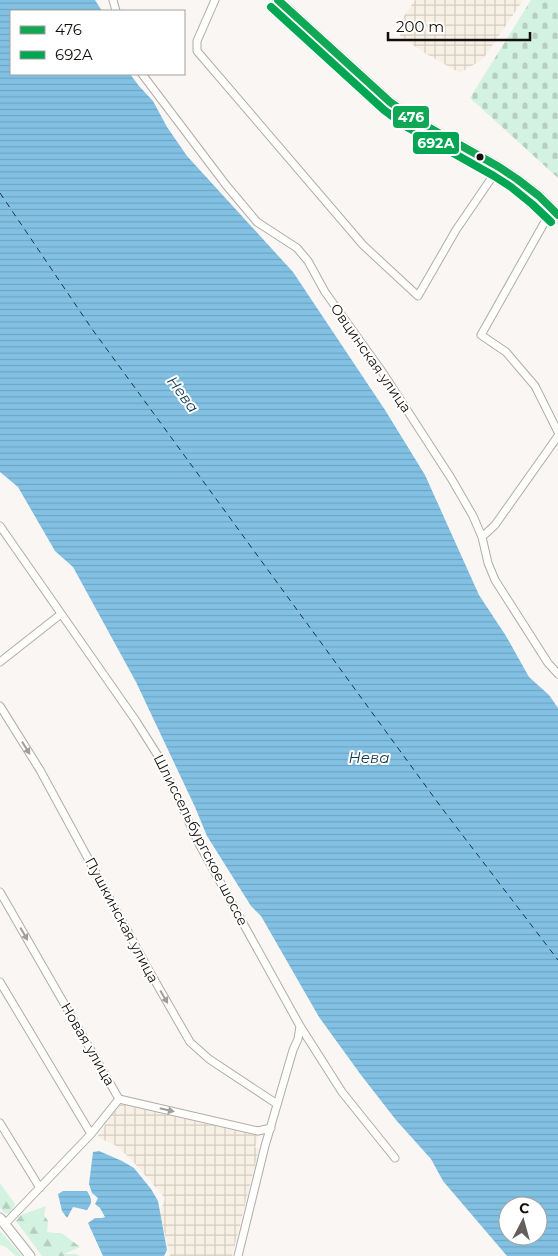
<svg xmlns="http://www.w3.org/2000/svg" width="558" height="1256" viewBox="0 0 558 1256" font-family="Montserrat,sans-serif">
  <defs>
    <pattern id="industrial-grid" width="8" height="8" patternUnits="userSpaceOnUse" patternTransform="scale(1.25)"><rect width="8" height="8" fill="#f8f0e4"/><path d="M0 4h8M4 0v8" fill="none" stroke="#d4cdc2"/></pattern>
    <pattern id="forest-firs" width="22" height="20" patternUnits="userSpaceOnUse" patternTransform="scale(1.25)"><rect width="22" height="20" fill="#d4f2e0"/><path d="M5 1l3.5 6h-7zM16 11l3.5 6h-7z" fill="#b5cebf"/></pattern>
    <pattern id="cemetery-stones" width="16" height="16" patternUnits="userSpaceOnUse" patternTransform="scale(1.25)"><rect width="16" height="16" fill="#d4f2e0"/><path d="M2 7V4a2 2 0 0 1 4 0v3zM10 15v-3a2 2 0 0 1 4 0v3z" fill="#b5cebf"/></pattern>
    <pattern id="water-rules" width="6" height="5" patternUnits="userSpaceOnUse" patternTransform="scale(1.25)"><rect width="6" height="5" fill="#83c1e4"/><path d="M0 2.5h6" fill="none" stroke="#70a5c2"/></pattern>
  </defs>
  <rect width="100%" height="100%" fill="#faf6f3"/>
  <path fill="url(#industrial-grid)" d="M415,0H523L483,59L460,73L423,52L400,36V22Z
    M119,1104L259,1136L255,1147L259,1149L232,1256H170L160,1213L165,1198L129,1157L115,1145L97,1137Z"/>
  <path fill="url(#forest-firs)" d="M0,1183L15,1204L12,1211L9,1214L5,1213L0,1208Z
    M46,1206L44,1215L48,1221L47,1232L63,1234L80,1247L64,1254H76L80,1256H42L16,1221L21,1215Z
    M0,1231L22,1256H16L6,1247L0,1245Z"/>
  <path fill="url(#cemetery-stones)" d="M531,0H558V178L470,98Z"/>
  <path fill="url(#water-rules)" fill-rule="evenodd" d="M0,0H95L102,11H11V74H130L139,86L153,101L167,127L187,156L293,272L385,410L425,475L479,595L506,636L529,677L549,695L558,708V1256H507L443,1181L431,1159L396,1120L361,1075L319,1017L261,916L251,906L207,836L195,807L136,682L73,567L55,551L18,487L0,472ZM508,1206H538V1236H508Z
    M99,1151L122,1161L134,1168L151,1189L158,1201L167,1250L164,1256H103L88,1223L95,1218H102L105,1217L100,1208L95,1204L98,1198L92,1193L89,1184L93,1152Z
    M63,1191H87C92,1199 93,1202 87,1210L73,1207L67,1218L62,1211L58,1194Z"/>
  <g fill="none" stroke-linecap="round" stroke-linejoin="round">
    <path stroke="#12394e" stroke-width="1" stroke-dasharray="6 5" stroke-linecap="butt" d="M0,193L92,329L441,807L558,960"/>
    <defs>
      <path id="minor" d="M113,0L116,11
        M215,0L197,41V51L363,245L418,296L456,230L499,167
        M142,74L226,185L257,222L297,248L308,261L325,292L381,370L451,478L473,516L482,537L488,563L495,580L548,663L558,674
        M552,209L481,335L506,352L535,386L558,432
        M0,526L136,721L160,759L198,842L300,1026L342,1092L395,1158
        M482,537L495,525L558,436
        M0,662L61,614
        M0,706L40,770L147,967L190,1042L209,1059L277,1104
        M0,892L119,1099L258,1131L271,1128
        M0,982L91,1134
        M0,1123L40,1188
        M5,1224L91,1134L119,1099
        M238,1256L265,1146L293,1050L298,1039L300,1026"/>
      <path id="major" d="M278,0L390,102L412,118L499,167L517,179L539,196L558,215
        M0,1218L30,1256"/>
    </defs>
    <use href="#minor" stroke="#b0aca9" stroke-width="9"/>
    <use href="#major" stroke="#b0aca9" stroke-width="11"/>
    <use href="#minor" stroke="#fefefd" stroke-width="7"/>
    <use href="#major" stroke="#fefefd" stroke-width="9"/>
    <defs>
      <path id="bus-1" d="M278,0L390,102L412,118L499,167L517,179L539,196L558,215"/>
      <path id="bus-2" d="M271,7L384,110L407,127L494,176L511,187L532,204L551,222"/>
    </defs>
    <use href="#bus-1" stroke="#fff" stroke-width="11"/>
    <use href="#bus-2" stroke="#fff" stroke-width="11"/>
    <use href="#bus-1" stroke="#10a855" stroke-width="8"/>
    <use href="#bus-2" stroke="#00a651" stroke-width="8"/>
  </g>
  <defs><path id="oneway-solid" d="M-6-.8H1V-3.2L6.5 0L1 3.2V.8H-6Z" transform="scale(1.25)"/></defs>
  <g fill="#a09e9c">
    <use href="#oneway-solid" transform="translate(26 748) rotate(58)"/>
    <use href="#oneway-solid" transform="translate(24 934) rotate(60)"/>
    <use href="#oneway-solid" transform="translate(164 997) rotate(60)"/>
    <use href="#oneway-solid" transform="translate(167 1110) rotate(13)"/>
  </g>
  <circle fill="#130e0b" stroke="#fff" stroke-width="2" cx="480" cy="157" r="4.5"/>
  <g text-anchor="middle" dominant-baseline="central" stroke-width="4" stroke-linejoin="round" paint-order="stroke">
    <g font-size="14" fill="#130e0b" stroke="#fff">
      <text transform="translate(371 358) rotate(55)">Овцинская улица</text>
      <text transform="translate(201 840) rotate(63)">Шлиссельбургское шоссе</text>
      <text transform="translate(122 920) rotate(62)">Пушкинская улица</text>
      <text transform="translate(88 1044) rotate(60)">Новая улица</text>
    </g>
    <g font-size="15" font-style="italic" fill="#12394e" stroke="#fff">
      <text transform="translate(183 394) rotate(53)">Нева</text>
      <text x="369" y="757">Нева</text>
    </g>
  </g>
  <g stroke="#fff" stroke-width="2">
    <rect x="392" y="105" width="38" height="24" rx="5" fill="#10a855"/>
    <rect x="412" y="131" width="48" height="24" rx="5" fill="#00a651"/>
  </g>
  <g font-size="14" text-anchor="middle" font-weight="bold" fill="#fff">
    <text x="411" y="122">476</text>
    <text x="436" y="148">692А</text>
  </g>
  <rect x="10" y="10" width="175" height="65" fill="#ffffff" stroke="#a19f9d"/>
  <rect x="20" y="26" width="25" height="8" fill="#10a855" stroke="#a19f9d"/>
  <text x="55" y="35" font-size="15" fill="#130e0b">476</text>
  <rect x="20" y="51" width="25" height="8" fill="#00a651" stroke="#a19f9d"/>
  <text x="55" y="60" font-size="15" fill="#130e0b">692А</text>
  <g transform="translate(523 1221) rotate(6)"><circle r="24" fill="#ffffff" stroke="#a19f9d"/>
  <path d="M0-4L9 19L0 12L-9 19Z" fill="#645f5c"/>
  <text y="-8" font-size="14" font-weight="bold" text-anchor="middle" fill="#130e0b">С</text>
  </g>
  <path d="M388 32v8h142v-8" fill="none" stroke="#130e0b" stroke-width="2.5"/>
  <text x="396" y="32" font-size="15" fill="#130e0b" stroke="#ffffff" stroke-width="4" paint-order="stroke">200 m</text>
</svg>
